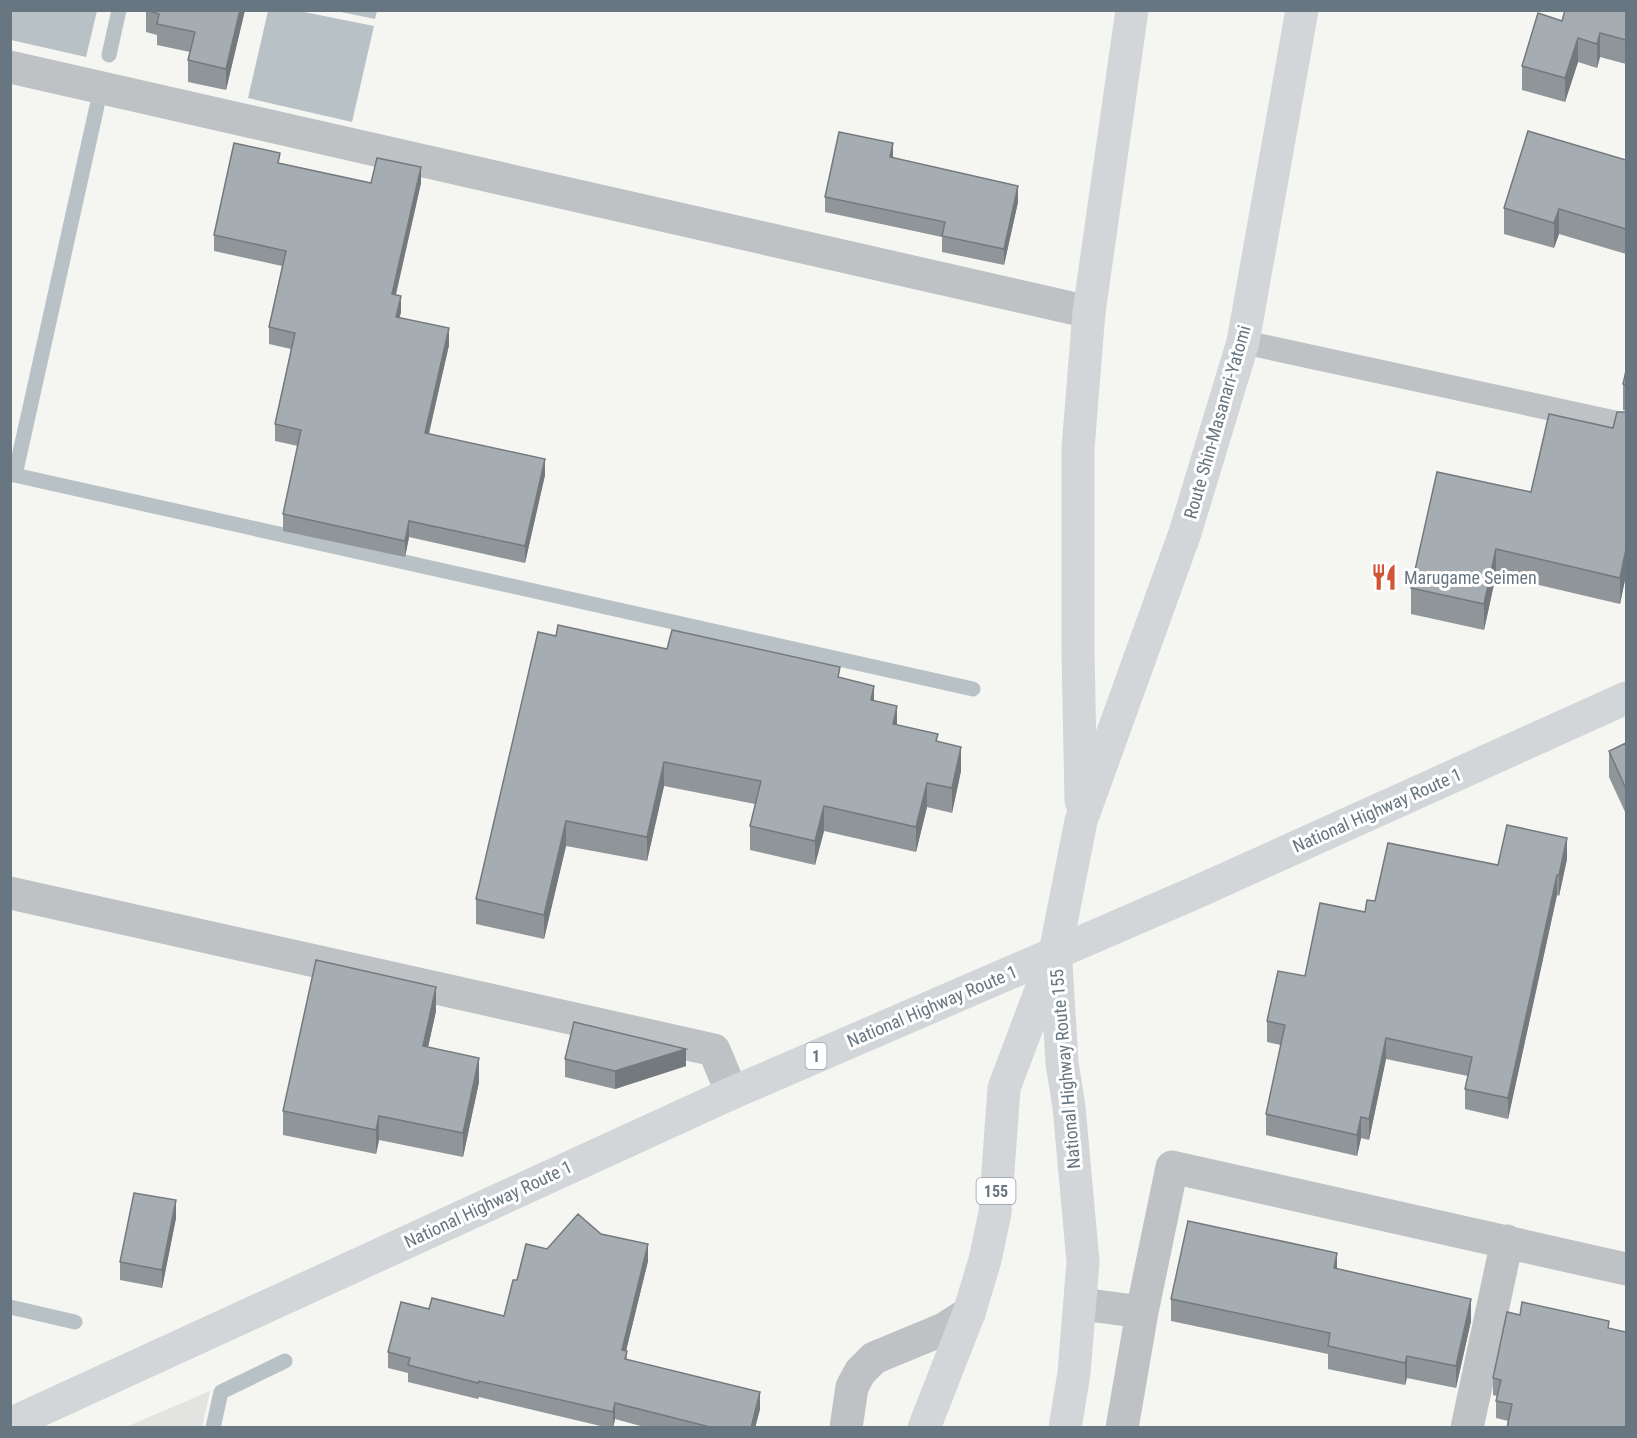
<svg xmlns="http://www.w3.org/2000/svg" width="1637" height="1438" viewBox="0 0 1637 1438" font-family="'Roboto Condensed',sans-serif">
  <rect width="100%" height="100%" fill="#f5f5f2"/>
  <path fill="#e3e4e2" d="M210,1391L202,1427H126Z"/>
  <path fill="#b8c2c6" d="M11,10L97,11L86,57L11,40Z
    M268,11H299L374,26L352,122L248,98Z
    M336,11H377L375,19Z"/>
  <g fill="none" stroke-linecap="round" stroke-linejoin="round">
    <path stroke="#b8c2c6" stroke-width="15" d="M109,55L119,10
      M10,474L973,689
      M15,475L97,106
      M10,1307L75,1322
      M213,1428L221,1392L285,1361"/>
    <path stroke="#bec2c5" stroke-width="24" d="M1243,342L1626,425"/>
    <path stroke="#bec2c5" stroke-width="33" d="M10,67L1089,312
      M10,893L714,1050L732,1093
      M1081,1304L1142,1312L1172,1167L1626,1269
      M846,1428L852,1387L860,1372L874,1358L944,1329L969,1313
      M1122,1428L1142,1312
      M1467,1428L1507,1241"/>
    <path stroke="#d2d6d9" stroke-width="33" d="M1081,801L1078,651V448L1089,312L1132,10
      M1055,953L1081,821L1185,533L1243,342L1302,10"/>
    <path stroke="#d2d6d9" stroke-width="33" d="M1056,964L1062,1063L1069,1107L1083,1262L1074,1373L1065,1428
      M10,1424L732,1093L1199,891L1626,698
      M924,1428L969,1313L985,1260L995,1213L1004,1088L1055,953"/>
  </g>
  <path fill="#8f9599" d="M146,10H245L226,90L188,82V60L190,52L157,45V35L146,32Z
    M1626,10V64L1600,57L1597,68L1578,62L1565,102L1522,90V66L1562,21Z
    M893,157L1018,202L1004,265L942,252V237L825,212V197Z
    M1626,160V254L1559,234L1554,248L1504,234V208Z
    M280,163L371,183H421L396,295L401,312L399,318L449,345L429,434L545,475L525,563L409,537L405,557L283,531V514L298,446L275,441V424L291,349L269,344V327L282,266L214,251V235Z
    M1626,371V411L1623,410V384Z
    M1626,412V575L1620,604L1496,575L1484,630L1411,614V588L1613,428Z
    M556,636L667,649L840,678L874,700L897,725L938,741L961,771L952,813L927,807L916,852L824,831L815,865L750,850V826L755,804L664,786L647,861L566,846L544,939L476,924V899Z
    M1626,743V814L1609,777V751Z
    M1567,859L1559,896L1557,895L1508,1119L1465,1109V1089L1468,1076L1386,1059L1369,1140L1361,1138L1357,1156L1266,1135V1114L1281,1045L1267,1042V1021L1305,976L1375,901L1498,865Z
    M436,1011L428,1047L479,1082L463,1157L379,1140L376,1154L283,1135V1111Z
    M565,1059L686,1066L615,1089L565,1077Z
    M176,1218L162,1288L120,1280V1262Z
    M601,1234L648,1261L626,1351L627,1359L760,1409L755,1428H648L615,1419L613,1428H609L479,1397L478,1399L408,1382V1373L388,1368V1352L429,1309L504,1316L517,1280L547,1249Z
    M1337,1269L1471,1321L1456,1388L1407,1378L1405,1385L1328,1369V1354L1171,1321V1299Z
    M1609,1321L1508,1421L1496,1418V1401L1497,1396L1493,1395V1378Z"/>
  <path fill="#74797d" d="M240,10H245L226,90V69Z
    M1600,33V57L1597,68V44Z
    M1578,38V62L1565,102V78Z
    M893,143V159L890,157Z
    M421,167V183L392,310V294Z
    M1018,186V202L1004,265V249Z
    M1559,209V234L1554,248V223Z
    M401,296V312L396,333V317Z
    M449,328V345L425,449V433Z
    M545,459V475L525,563V546Z
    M409,521V537L405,557V541Z
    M1496,549V575L1484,630V604Z
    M1626,549V575L1620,604V578Z
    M874,686V710L871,700Z
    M897,706V730L893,724Z
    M961,747V771L952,813V788Z
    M664,762V786L647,861V837Z
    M927,783V807L916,852V827Z
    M824,806V831L815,865V841Z
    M566,821V846L544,939V915Z
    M1567,838V859L1559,896V875Z
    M1557,875V895L1508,1119V1098Z
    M436,987V1011L423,1070V1046Z
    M1386,1038V1059L1369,1140V1119Z
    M686,1049V1066L615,1089V1071Z
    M479,1058V1082L463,1157V1133Z
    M379,1116V1140L376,1154V1130Z
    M1361,1117V1138L1357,1156V1135Z
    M176,1200V1218L162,1288V1270Z
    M648,1244V1261L622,1367V1350Z
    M1337,1253V1275L1334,1268Z
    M1471,1299V1321L1456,1388V1366Z
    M1407,1356V1378L1405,1385V1363Z
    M760,1392V1409L755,1428H751Z
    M615,1403V1419L613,1428V1412Z"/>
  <path fill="#a6adb2" stroke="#74797d" stroke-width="1.5" d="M146,10H240L226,69L188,60L195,32L157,24L159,14Z
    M1565,10H1626V40L1600,33L1597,44L1578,38L1565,78L1522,66L1538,13L1562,21Z
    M1528,131L1626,160V229L1559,209L1554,223L1504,208Z
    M839,132L893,143L890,157L1018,186L1004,249L942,236L945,222L825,197Z
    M234,143L280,153L278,163L371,183L377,158L421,167L392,294L401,296L396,317L449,328L425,433L545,459L525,546L409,521L405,541L283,514L301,430L275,424L295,333L269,327L286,251L214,235Z
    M1626,371V385L1623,384Z
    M1617,412H1626V549L1620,578L1496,549L1484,604L1411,588L1437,472L1531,492L1549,414L1613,428Z
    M558,625L667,649L672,630L840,667L838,677L874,686L871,700L897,706L893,724L938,734L936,741L961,747L952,788L927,783L916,827L824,806L815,841L750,826L761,781L664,762L647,837L566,821L544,915L476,899L538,632L556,636Z
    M1626,743V789L1609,751Z
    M1507,825L1567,838L1559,875H1557L1508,1098L1465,1089L1472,1057L1386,1038L1369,1119L1361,1117L1357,1135L1266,1114L1285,1025L1267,1021L1278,971L1305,976L1320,903L1365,912L1367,900L1375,901L1388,843L1498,865Z
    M316,960L436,987L423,1046L479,1058L463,1133L379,1116L376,1130L283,1111Z
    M574,1022L686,1049L615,1071L565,1059Z
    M134,1193L176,1200L162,1270L120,1262Z
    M578,1214L601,1234L648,1244L622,1350L627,1351L625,1359L760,1392L751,1428H714L615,1403L613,1412L479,1381L478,1383L408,1365L410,1358L388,1352L401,1302L429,1309L432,1298L504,1316L513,1280H517L526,1244L547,1249Z
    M1188,1221L1337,1253L1334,1268L1471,1299L1456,1366L1407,1356L1405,1363L1328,1346L1330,1333L1171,1299Z
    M1522,1302L1609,1321L1608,1328L1626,1332V1428H1507L1512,1404L1496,1401L1501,1380L1493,1378L1507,1312L1520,1315Z"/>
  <defs>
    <symbol id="restaurant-bare" viewBox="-9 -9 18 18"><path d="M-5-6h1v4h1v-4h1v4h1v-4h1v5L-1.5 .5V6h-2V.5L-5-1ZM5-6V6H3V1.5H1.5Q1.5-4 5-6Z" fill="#d35433" stroke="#fff" stroke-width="2.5" paint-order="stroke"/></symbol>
  </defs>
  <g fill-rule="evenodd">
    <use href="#restaurant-bare" x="1365" y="558" width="38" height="38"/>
  </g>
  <g text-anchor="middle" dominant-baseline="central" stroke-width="6" stroke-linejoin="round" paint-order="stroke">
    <g fill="#fff" stroke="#959fa6" stroke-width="1.5">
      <rect x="805.5" y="1043" width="21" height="26" rx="4.5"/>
      <rect x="976.5" y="1178" width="39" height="26" rx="4.5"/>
    </g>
    <g font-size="16" font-weight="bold" fill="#677680">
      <text x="816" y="1056">1</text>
      <text x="996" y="1191">155</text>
    </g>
    <g font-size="18" fill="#677680" stroke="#fff">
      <text transform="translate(1217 422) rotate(-74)">Route Shin-Masanari-Yatomi</text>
      <text transform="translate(1377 810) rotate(-24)">National Highway Route 1</text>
      <text transform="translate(932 1006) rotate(-23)">National Highway Route 1</text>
      <text transform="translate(1065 1069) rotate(-95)">National Highway Route 155</text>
      <text transform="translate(488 1204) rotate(-25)">National Highway Route 1</text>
    </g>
    <g font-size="18" fill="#677680" stroke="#fff" text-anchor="start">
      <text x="1404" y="577">Marugame Seimen</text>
    </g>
  </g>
  <rect width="1637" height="1438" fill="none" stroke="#677680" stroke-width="24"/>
</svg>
